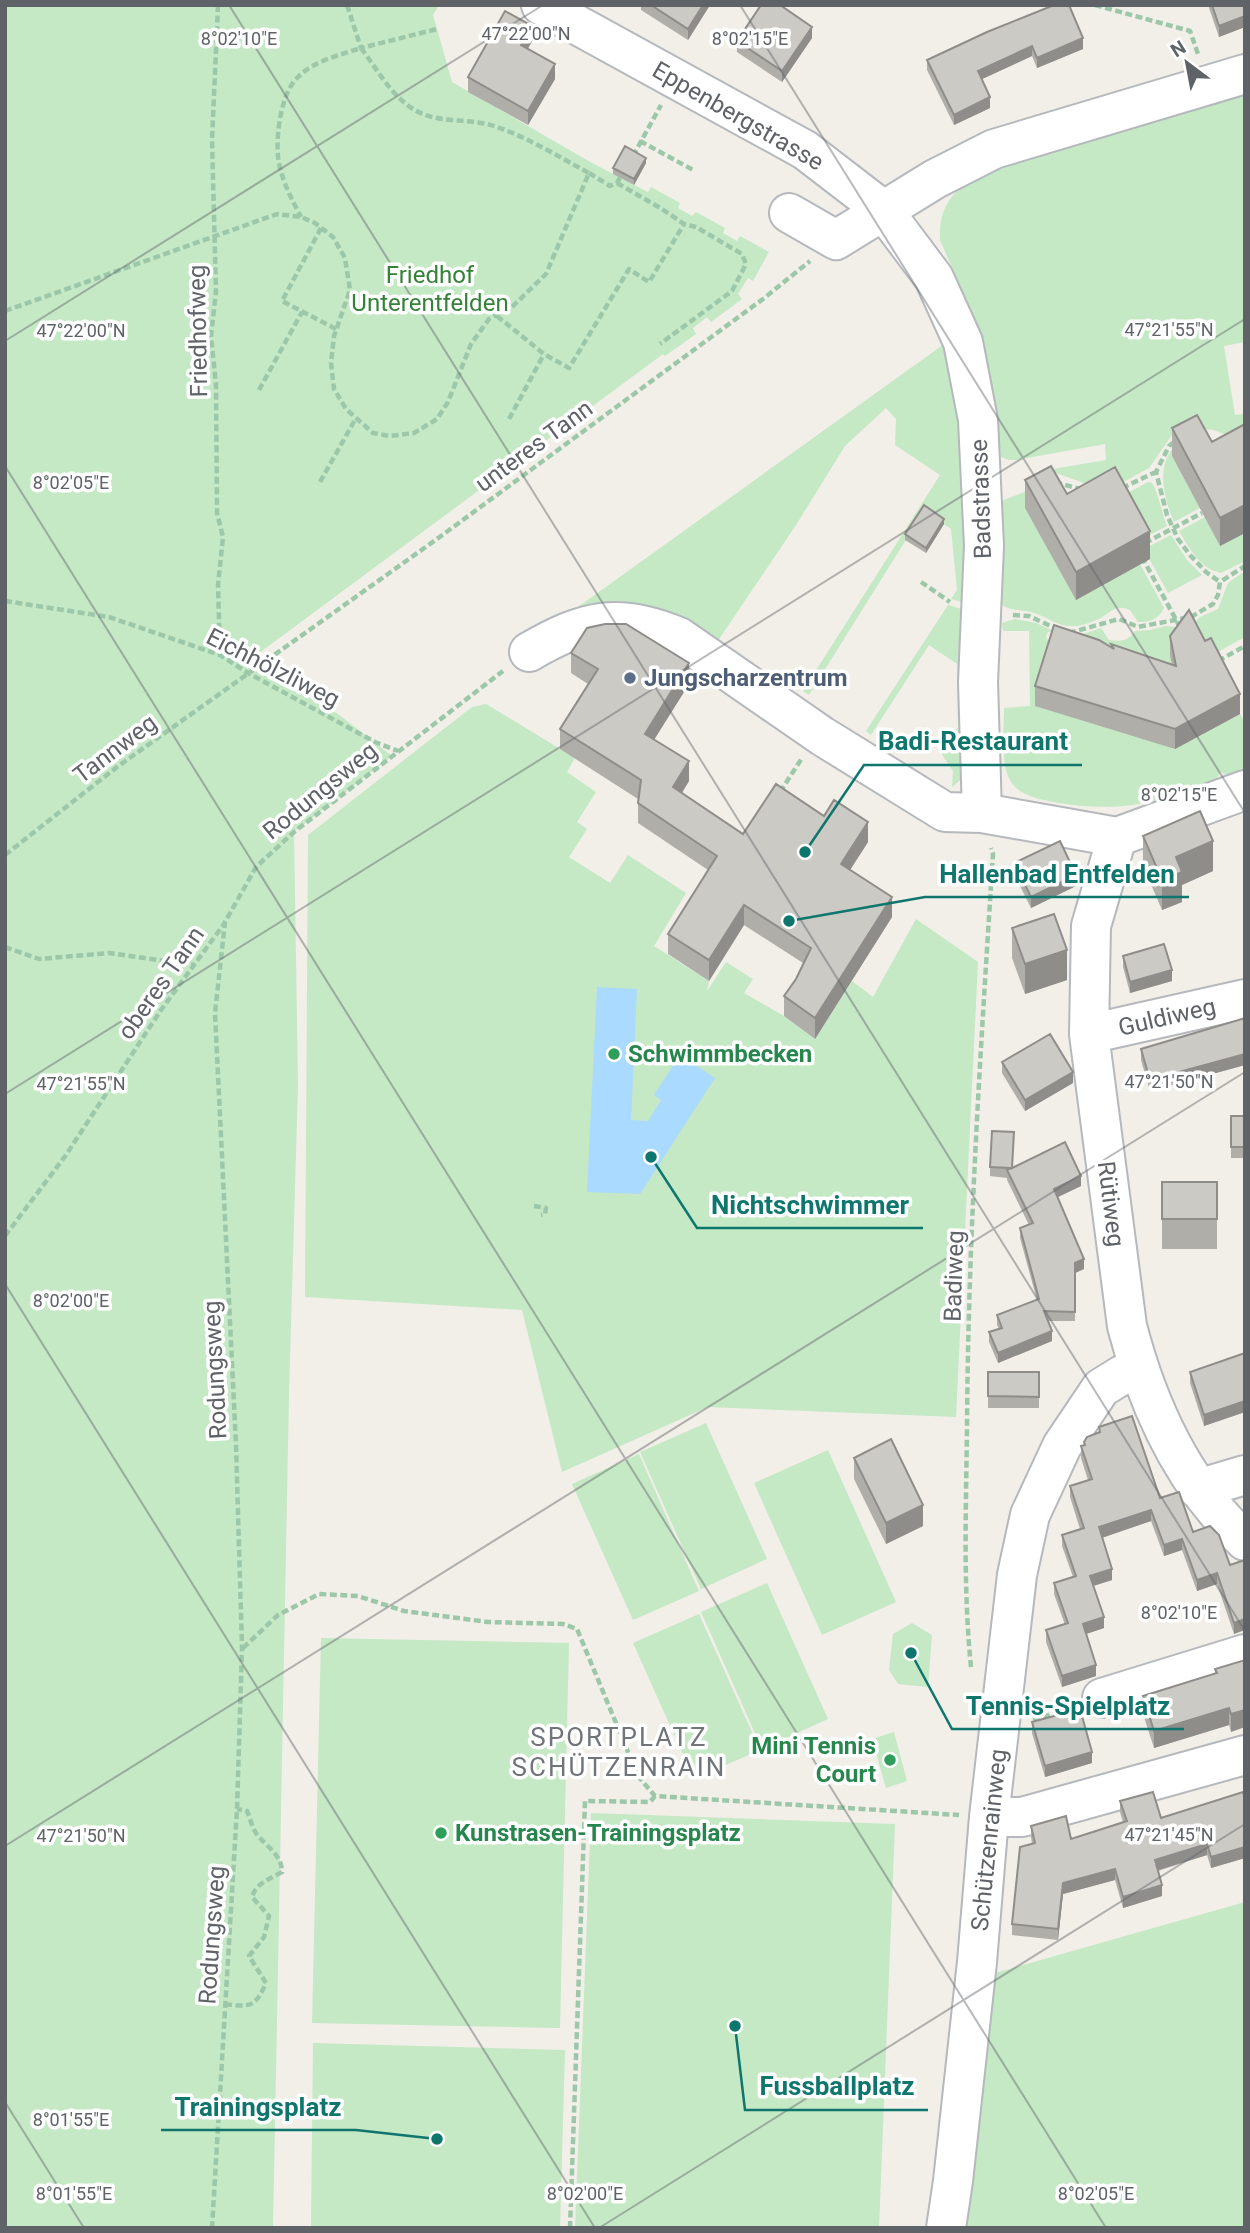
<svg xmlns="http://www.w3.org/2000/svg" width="1250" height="2233" viewBox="0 0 1250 2233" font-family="Roboto,sans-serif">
  <rect width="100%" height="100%" fill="#f1efe8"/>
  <path fill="#c5e8c5" d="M5,5H439L433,15L452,82L592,163L648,192L651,187L680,203L678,208L692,216L696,212L725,228L723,233L737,241L740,236L769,252L753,281L748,278L738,294L742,299L711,322L707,317L693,328L696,334L665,356L663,354L251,659L265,672L338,714L392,756L294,832L298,1085L289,1394L273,2228H5Z
    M1245,95V342L1224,346L1235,415L1245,414V441L1213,430L1196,428L1172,435L1149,468L1116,486L1090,485L1047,470L1106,460L1105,444L1016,460H1009L1001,457L991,379L976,323L940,240C939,221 943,205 957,191C986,165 1057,147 1095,137C1145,123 1195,109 1245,95Z
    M947,342L961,407L969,604L951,599L957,590L951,529L924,511L809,695L803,691L940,475L895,445L896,419L886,408L845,446L796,525L713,648L525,645Z
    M1176,445L1172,456L1200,508L1174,522C1164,499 1155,464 1176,445Z
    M1148,482L1152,483C1158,491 1162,514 1167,526L1140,540L1117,499Z
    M1035,488L1066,493L1069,496L1076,600L1140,564L1164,608C1158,620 1150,622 1138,622L1130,610C1117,604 1111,611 1101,618C1095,621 1082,626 1075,626C1060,628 1047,617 1034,613C1024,610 1011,611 1002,605L1001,501Z
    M1205,517L1220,546L1245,533V561L1221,573C1201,569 1190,550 1179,531Z
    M1171,535L1187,560L1202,575L1168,593L1144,549Z
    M1245,571V637L1216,653L1191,626L1200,617L1218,609L1228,583Z
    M948,605L968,611L964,777L952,787L953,771L941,753L958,727L957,664L929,645L871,735L866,731Z
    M1015,619L1036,623L1054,631L1048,632L1046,636L1052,650L1174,749L1240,714L1243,719L1245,718V768L1226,775L1221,772L1216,779C1158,803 1123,813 1059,803C1043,800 1021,797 1011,782C1000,765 1004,728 1004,708L1030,706L1029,631H1003L1002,623Z
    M1165,626L1175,627L1187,650L1179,674L1078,639L1083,634L1101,628L1109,640C1121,642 1128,641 1135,631L1150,630Z
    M486,704L575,758L567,772L596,792L577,822L587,829L569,857L610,883L628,855L686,893L654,946L709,981L707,991L726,962L753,979L744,993L784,1016L815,1039L852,981L873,997L916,919L978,962L956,1417L708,1407L562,1472L522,1310L305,1297L308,835L472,707Z
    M706,1423L767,1559L701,1589L640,1452Z
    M828,1450L896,1602L822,1635L754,1483Z
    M639,1454L699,1591L633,1620L572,1484Z
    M767,1583L828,1719L762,1749L701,1612Z
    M699,1614L760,1750L694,1779L633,1643Z
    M912,1623L932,1635L928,1687L898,1684L889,1670L893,1634Z
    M321,1638L569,1643L560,2028L312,2023Z
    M894,1732L907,1781L886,1788L872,1739Z
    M591,1813L895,1824L879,2228H575Z
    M1245,1902V2228H961L988,1975Z
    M313,2043L565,2050L560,2228H311Z"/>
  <path fill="#aadaff" d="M597,987L637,989L631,1120L648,1121L661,1100L654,1095L680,1055L715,1078L640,1194L587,1192Z"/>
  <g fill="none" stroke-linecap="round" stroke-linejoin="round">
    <defs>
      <path id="minor" d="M541,5L805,150L883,210L934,278L963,342L978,420L984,546L978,682L982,813
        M789,213L836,240L935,179L994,149L1245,74
        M529,652C584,620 618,611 679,637L822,736L945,812L982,813L1117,837L1245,790
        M1117,837L1091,926L1089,1034L1127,1326C1148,1407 1183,1484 1245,1541
        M1089,1034L1245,999
        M1198,1489L1245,1475
        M1102,1698L1245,1654
        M989,1817H1022L1245,1755
        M946,2228L953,2181L977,1962L989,1817L1017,1575L1030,1515L1062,1446L1101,1388L1122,1375L1138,1369"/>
    </defs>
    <use href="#minor" stroke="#b5b8bc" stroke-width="42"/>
    <path stroke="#9cc7a9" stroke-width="4.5" stroke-dasharray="7 3.5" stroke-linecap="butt" d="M218,5L212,140L216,291L211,336L216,385L217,513L223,537L218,585L220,655
      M347,5L361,48L437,29
      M1095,5L1190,31L1198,54
      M640,141L695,171
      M633,156L661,105
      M589,173L610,186L617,183L623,172
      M617,183L662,209L684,224L696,227L742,254L746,264L732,291L660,344
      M321,228L282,301L336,329
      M5,311L277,214L301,217L315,223L333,237L345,258L350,290L334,336L331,363L334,389L346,409L373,433L390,436L414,433L437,419L448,402L471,344L489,319L513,306L546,274L589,173C559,157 529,138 497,127C470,117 438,125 413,109C390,94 377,69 361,48C340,55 313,61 297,78C281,94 276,134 278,156C280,177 291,198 301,217
      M497,316L544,354L569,368L629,269L649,282L684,224
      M259,390L302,312
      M509,419L544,354
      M1174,442L1169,446L1156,472L1167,515L1178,539L1190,555L1206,572L1220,582
      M320,482L356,418
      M1055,482L1080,489
      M1122,488L1156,472
      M1145,543L1202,513
      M1142,557L1181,629
      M921,582L950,602
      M5,601L109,617L220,655L248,673L375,742L398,751
      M1013,615L1029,616L1057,629
      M1069,633L1119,619L1138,627L1191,617L1213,604L1218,595L1220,582L1245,566
      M1218,661L1245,646
      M780,792L802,758
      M5,855L117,767L437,539L763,299L810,261
      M5,947L39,959L109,953L194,965
      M534,1206L546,1208L545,1214L541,1215
      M5,1236L66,1155L161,1010L224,924
      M243,1648L278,1615L319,1594L358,1596L404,1611L488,1622L563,1624L577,1629L638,1776L655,1796L959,1815
      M971,1667C963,1588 966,1509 967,1429C968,1237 981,1045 993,854L991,848
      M1033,1720L1072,1708
      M225,2004C250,2007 255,2008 266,1983L249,1956L264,1937L269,1916L252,1897C256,1883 270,1879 282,1872C282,1854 265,1846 256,1833C252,1827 250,1818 247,1811L237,1809
      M212,2228L237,1809L242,1648L236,1445L215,1013L225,922L256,867L294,832L503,671
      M570,2228L585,1801L650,1802L655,1796"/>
    <use href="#minor" stroke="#fff" stroke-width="38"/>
  </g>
  <path fill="#afaea9" d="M641,5H710L688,40L641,10Z
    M1208,5H1245V27L1219,37Z
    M987,32L1083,49L1037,68L1032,56L982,79L990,108L954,125L927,70V60Z
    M812,38L782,82L737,52V41Z
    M532,41L528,49L555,79L528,125L468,92V77Z
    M646,163L634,185L613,174V168Z
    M1245,424V533L1220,546L1172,456V428L1212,442Z
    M1025,480L1067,494L1150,559L1076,600L1025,508Z
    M944,524L926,553L905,540V534Z
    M1170,636L1240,714L1175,749L1035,706V686L1111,648V644L1172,664L1170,656Z
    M571,653L689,684L654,740L689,781L682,793L743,834L868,842L850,870L892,917L815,1039L784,1016V996L796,979L803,963L744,925L709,981L668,954V934L708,870L638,823V799L560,749V729L588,684L571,673Z
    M1143,836L1213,871L1182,885V902L1162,910L1143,866Z
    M1014,863L1076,886L1031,908L1014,874Z
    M1012,928L1067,980L1025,994L1012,958Z
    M1123,956L1172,981L1130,993L1123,967Z
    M1245,1018V1065L1150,1091L1141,1060V1049Z
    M1002,1062L1073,1083L1025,1111L1002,1073Z
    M1231,1116H1245V1158H1231Z
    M990,1167L1012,1168L1081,1186L1057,1197L1084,1269L1075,1273V1321H1048L1052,1341L998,1363L989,1342V1332L999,1329L997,1325V1315L1037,1300L1020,1238V1228L1029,1225L1007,1180V1178L990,1176Z
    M1162,1182H1217V1249H1162Z
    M1245,1353V1412L1204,1426L1190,1383V1372Z
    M988,1372H1039V1408H988Z
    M1099,1427L1160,1498L1230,1565L1245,1560L1234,1634L1217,1584L1197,1591L1182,1550L1164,1556L1151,1521L1102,1537L1112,1580L1093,1586L1104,1628L1086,1634L1096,1676L1062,1687L1046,1642V1630L1065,1625L1054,1594V1583L1073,1577L1062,1546V1535L1080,1529L1070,1497V1486L1088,1480L1081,1458V1446L1084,1445V1442L1099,1433Z
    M854,1458L923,1526L886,1544L854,1479Z
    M1245,1660L1231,1732L1229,1725L1154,1748L1143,1714V1696L1215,1674V1669Z
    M1032,1722L1092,1763L1045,1777L1032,1733Z
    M1245,1799V1858L1211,1868L1207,1855L1158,1871L1162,1896L1123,1908L1115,1880L1063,1894L1058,1940L1012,1935V1924L1032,1844L1031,1837V1826L1071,1839L1123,1822L1120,1812V1801L1161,1818Z"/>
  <path fill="#8f8d8a" d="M703,5H710L688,40V29Z
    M1245,16V27L1219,37V26Z
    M532,26V41L521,60V45Z
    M812,27V38L782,82V71Z
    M1083,38V49L1037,68V58Z
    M1032,46V56L978,81V71Z
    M555,64V79L528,125V111Z
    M990,97V108L954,125V115Z
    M646,158V163L634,185V179Z
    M1245,505V533L1220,546V518Z
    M944,519V524L926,553V548Z
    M1150,531V559L1076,600V572Z
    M689,663V684L645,754V734Z
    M1240,694V714L1175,749V729Z
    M689,761V781L673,807V787Z
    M868,822V842L841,884V864Z
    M1213,841V871L1182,885V902L1162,910V880L1176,857Z
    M1076,875V886L1031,908V897Z
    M892,897V917L815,1039V1018Z
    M744,905V925L709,981V960Z
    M1067,950V980L1025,994V964Z
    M1172,970V981L1130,993V982Z
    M1245,1054V1065L1150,1091V1080Z
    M1073,1072V1083L1025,1111V1100Z
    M1081,1176V1186L1054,1199V1189Z
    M1084,1259V1269L1075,1273V1263Z
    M1052,1331V1341L998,1363V1353Z
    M1245,1401V1412L1204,1426V1415Z
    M923,1505V1526L886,1544V1523Z
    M1151,1510V1521L1099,1539V1527Z
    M1182,1539V1550L1164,1556V1545Z
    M1112,1569V1580L1090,1587V1576Z
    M1217,1573V1584L1197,1591V1580Z
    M1104,1617V1628L1083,1635V1624Z
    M1245,1619V1630L1234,1634V1623Z
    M1096,1665V1676L1062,1687V1676Z
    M1229,1708V1725L1154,1748V1731Z
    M1245,1710V1727L1231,1732V1714Z
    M1092,1752V1763L1045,1777V1766Z
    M1207,1844V1855L1155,1871V1860Z
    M1245,1847V1858L1211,1868V1857Z
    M1115,1869V1880L1063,1894L1058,1940V1929L1063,1883Z
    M1162,1885V1896L1123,1908V1897Z"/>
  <path fill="#cccac5" stroke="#8f8d8a" stroke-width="2" d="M651,5H703L688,29Z
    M761,5H780L812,27L782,71L737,41Z
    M1054,5H1069L1083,38L1037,58L1032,46L978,71L990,97L954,115L927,60L987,32Z
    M1212,5H1245V16L1219,26Z
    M505,11L532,26L521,45L555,64L528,111L468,77Z
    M625,146L646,158L634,179L613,168Z
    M1197,415L1212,442L1245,424V505L1220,518L1172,428Z
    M1051,466L1067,494L1115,467L1150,531L1076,572L1025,480Z
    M924,505L944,519L926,548L905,534Z
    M1189,610L1205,641L1211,638L1240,694L1175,729L1035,686L1054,625L1099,640L1114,649L1111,644L1176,666L1170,636Z
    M605,624H626L689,663L645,734L689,761L673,787L743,834L776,784L824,816L834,800L868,822L841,864L892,897L815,1018L784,996L796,979L811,948L744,905L709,960L668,934L717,856L638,803L641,780L560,729L598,669L571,653L587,628Z
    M1200,811L1213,841L1176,857L1182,872L1162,880L1143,836Z
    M1060,841L1076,875L1031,897L1014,863Z
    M1054,914L1067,950L1025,964L1012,928Z
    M1164,944L1172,970L1130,982L1123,956Z
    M1245,1018V1054L1150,1080L1141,1049Z
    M1050,1034L1073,1072L1025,1100L1002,1062Z
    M1231,1116H1245V1147H1231Z
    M992,1131L1014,1132L1012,1168L1065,1142L1081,1176L1054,1189L1084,1259L1075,1263V1312L1044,1311L1052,1331L998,1353L989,1332L1002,1328L997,1315L1039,1299L1020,1228L1033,1223L1007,1170L1011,1168L990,1167Z
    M1162,1182H1217V1219H1162Z
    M1245,1353V1401L1204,1415L1190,1372Z
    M988,1372H1039V1397L988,1396Z
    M1132,1416L1160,1498L1179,1492L1193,1532L1210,1526L1219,1535L1230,1565L1245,1560V1619L1234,1623L1217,1573L1197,1580L1182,1539L1164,1545L1151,1510L1099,1527L1112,1569L1090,1576L1104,1617L1083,1624L1096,1665L1062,1676L1046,1630L1068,1623L1054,1583L1076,1576L1062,1535L1084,1528L1070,1486L1092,1479L1081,1446L1085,1445L1084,1442L1087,1437L1100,1432L1099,1427Z
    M891,1439L923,1505L886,1523L854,1458Z
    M1245,1660V1710L1231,1714L1229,1708L1154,1731L1143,1696L1217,1673L1215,1669Z
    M1080,1709L1092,1752L1045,1766L1032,1722Z
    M1153,1792L1161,1818L1243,1792L1245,1799V1847L1211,1857L1207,1844L1155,1860L1162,1885L1123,1897L1115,1869L1063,1883L1058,1929L1012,1924L1020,1847L1035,1843L1031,1826L1066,1816L1071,1839L1127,1821L1120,1801Z"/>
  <path fill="none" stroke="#5f6368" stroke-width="2" stroke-opacity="0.45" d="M229,5L1245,1631M740,5L1245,813M5,341L543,5M5,466L1106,2228M5,1094L1245,319M5,1284L595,2228M5,1846L1245,1072M5,2102L84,2228M599,2228L1245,1824"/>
  <circle fill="#5c6f8a" stroke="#fff" stroke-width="2.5" cx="630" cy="678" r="7"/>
  <g fill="#2e9e5b" stroke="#fff" stroke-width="2.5">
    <circle cx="614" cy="1054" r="7"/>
    <circle cx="890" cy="1760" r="7"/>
    <circle cx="441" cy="1833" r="7"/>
  </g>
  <g text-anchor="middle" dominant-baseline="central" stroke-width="7" stroke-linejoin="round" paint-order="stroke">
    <g font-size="24" fill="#5f6368" stroke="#fff">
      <text transform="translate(738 116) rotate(30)">Eppenbergstrasse</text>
      <text transform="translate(198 331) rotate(-91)">Friedhofweg</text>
      <text transform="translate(534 446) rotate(-36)">unteres Tann</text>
      <text transform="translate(981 499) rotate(-92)">Badstrasse</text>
      <text transform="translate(273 668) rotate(27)">Eichhölzliweg</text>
      <text transform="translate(115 749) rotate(-37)">Tannweg</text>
      <text transform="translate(320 791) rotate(-39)">Rodungsweg</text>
      <text transform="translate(161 983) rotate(-55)">oberes Tann</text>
      <text transform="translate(1167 1017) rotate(-13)">Guldiweg</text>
      <text transform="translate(1111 1204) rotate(83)">Rütiweg</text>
      <text transform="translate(954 1276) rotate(-88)">Badiweg</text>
      <text transform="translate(215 1370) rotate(-93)">Rodungsweg</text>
      <text transform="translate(989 1840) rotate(-84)">Schützenrainweg</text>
      <text transform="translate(212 1935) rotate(-86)">Rodungsweg</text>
    </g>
    <g font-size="24" fill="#348238" stroke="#fff">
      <text x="430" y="275">Friedhof<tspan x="430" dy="28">Unterentfelden</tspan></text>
    </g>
    <g font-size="24" font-weight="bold" fill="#4e5e75" stroke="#fff" text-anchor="start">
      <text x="644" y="678">Jungscharzentrum</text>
    </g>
    <g font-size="24" font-weight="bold" fill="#27864d" stroke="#fff" text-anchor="start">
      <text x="628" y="1054">Schwimmbecken</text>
      <text x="876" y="1746" text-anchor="end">Mini Tennis<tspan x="876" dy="28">Court</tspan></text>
      <text x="455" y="1833">Kunstrasen-Trainingsplatz</text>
    </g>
    <g font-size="26" letter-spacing="2" fill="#70757a" stroke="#fff">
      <text x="619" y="1737">SPORTPLATZ<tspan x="619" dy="30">SCHÜTZENRAIN</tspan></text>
    </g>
  </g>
  <g font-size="18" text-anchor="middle" fill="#5f6368" stroke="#fff" stroke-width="7" stroke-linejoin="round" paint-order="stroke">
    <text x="526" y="40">47°22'00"N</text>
    <text x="239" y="45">8°02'10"E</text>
    <text x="750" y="45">8°02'15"E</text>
    <text x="1169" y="336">47°21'55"N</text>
    <text x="81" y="337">47°22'00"N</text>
    <text x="71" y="489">8°02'05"E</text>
    <text x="1179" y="801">8°02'15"E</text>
    <text x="1169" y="1088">47°21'50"N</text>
    <text x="81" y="1090">47°21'55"N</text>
    <text x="71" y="1307">8°02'00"E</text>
    <text x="1179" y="1619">8°02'10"E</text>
    <text x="1169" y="1841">47°21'45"N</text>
    <text x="81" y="1842">47°21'50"N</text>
    <text x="71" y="2126">8°01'55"E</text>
    <text x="74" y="2200">8°01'55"E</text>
    <text x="585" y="2200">8°02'00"E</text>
    <text x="1096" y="2200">8°02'05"E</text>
  </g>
  <path fill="none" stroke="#0f766e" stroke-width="2.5" d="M805 852L864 765H1082M789 921L925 897H1189M651 1157L697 1228H923M911 1653L952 1729H1184M735 2026L745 2110H928M437 2139L356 2130H161"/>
  <g fill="#0f766e" stroke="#fff" stroke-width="2.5">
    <circle cx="805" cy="852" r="7"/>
    <circle cx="789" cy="921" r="7"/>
    <circle cx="651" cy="1157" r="7"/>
    <circle cx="911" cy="1653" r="7"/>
    <circle cx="735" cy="2026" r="7"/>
    <circle cx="437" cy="2139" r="7"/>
  </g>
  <g font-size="26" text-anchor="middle" font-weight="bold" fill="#0f766e" stroke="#fff" stroke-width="7" stroke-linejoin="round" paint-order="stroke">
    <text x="973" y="750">Badi-Restaurant</text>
    <text x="1057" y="883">Hallenbad Entfelden</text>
    <text x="810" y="1214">Nichtschwimmer</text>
    <text x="1068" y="1715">Tennis-Spielplatz</text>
    <text x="837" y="2095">Fussballplatz</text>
    <text x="258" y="2116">Trainingsplatz</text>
  </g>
  <rect width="1250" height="2233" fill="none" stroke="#5f6368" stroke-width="14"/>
  <g transform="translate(1187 63) rotate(328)" stroke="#ffffff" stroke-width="5" paint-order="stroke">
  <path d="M0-5L12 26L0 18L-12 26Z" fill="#5f6368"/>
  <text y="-10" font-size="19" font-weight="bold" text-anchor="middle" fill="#5f6368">N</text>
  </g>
</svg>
